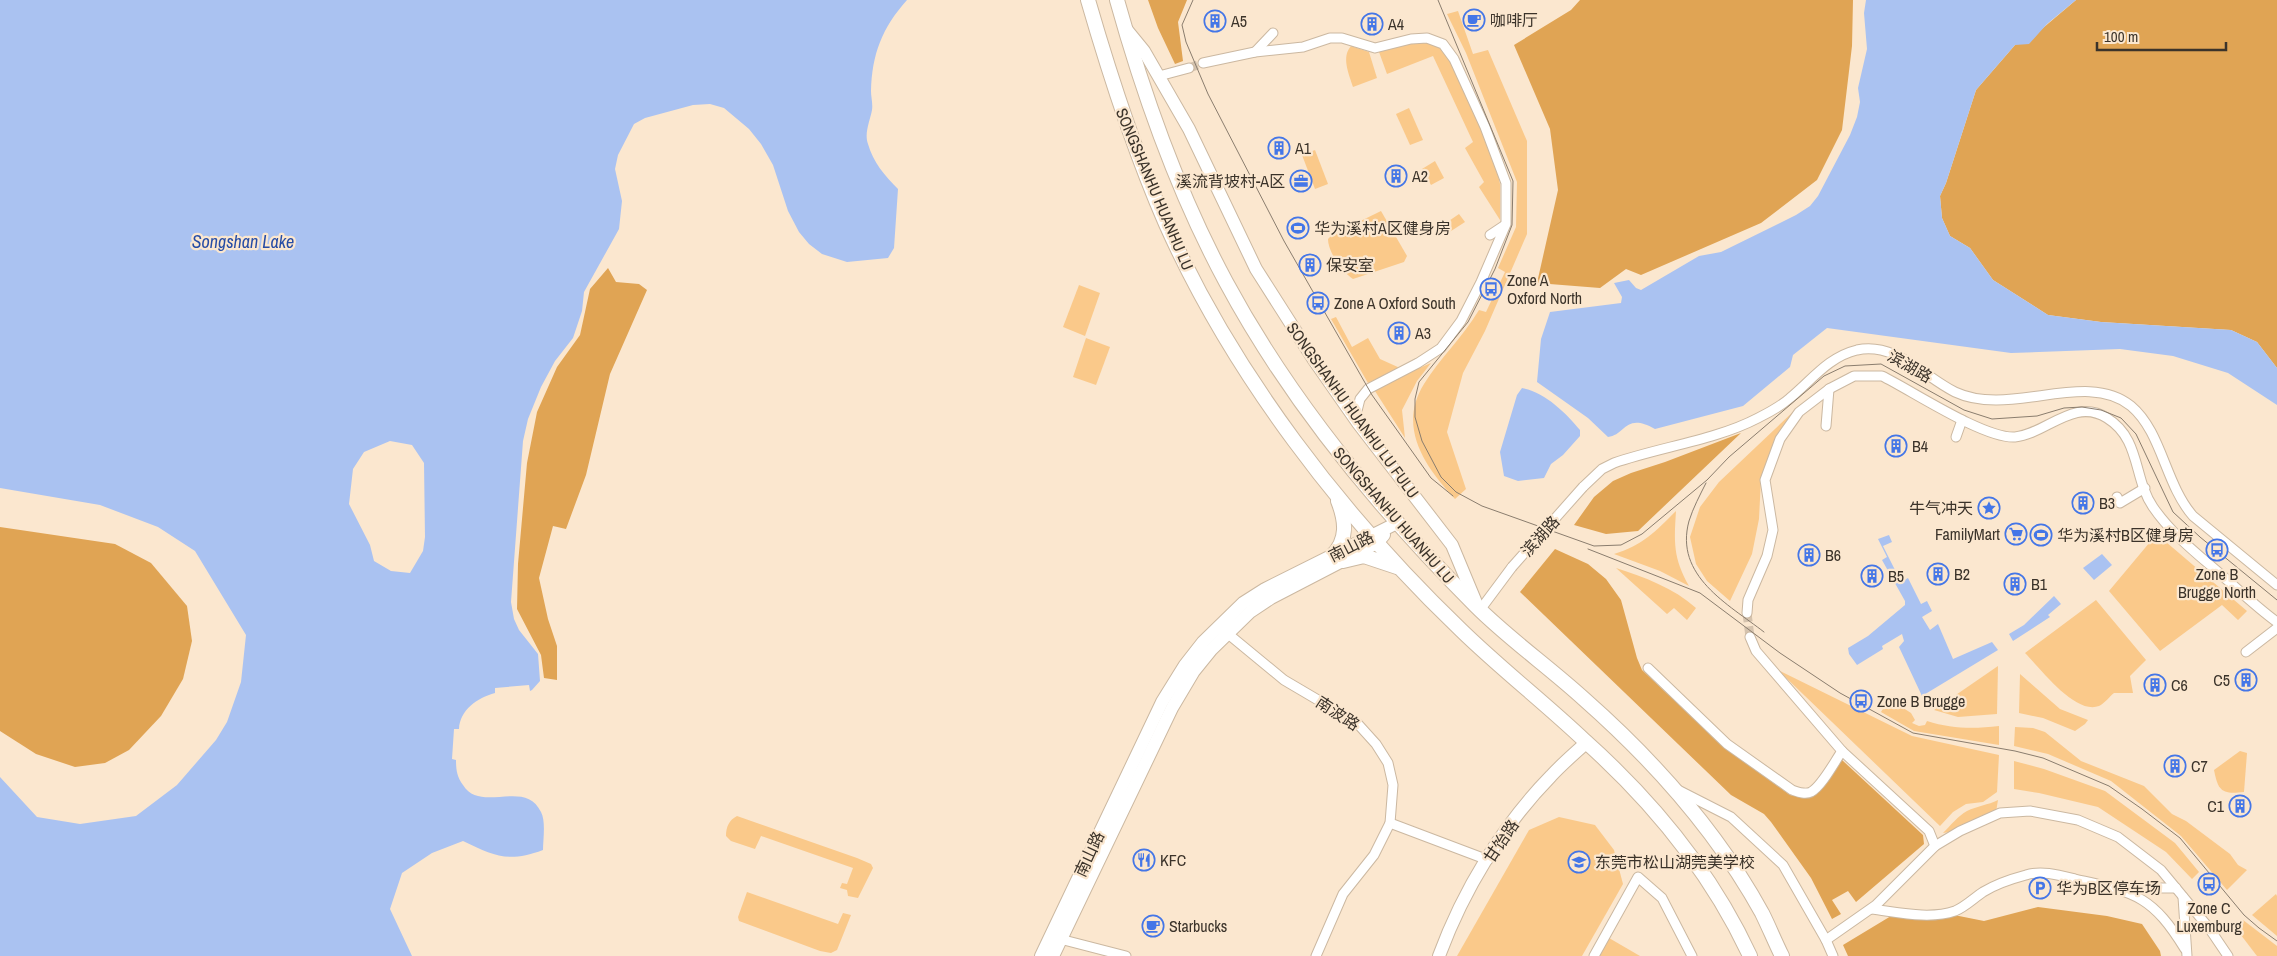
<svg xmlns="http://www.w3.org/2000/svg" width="2277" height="956" font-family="'Archivo Narrow','Noto Sans SC',sans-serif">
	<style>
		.green { fill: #fac98a }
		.forest { fill: #e0a454 }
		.water { fill: #aac2f1; fill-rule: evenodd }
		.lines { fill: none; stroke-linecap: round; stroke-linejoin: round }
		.street-tunnel { stroke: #d5c3ae; stroke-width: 9; stroke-dasharray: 9 4.5; stroke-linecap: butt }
		.street-casing { stroke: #cbb8a1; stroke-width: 11 }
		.secondary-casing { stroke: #cbb8a1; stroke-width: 14 }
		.primary-casing { stroke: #cbb8a1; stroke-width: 16 }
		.street { stroke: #fff; stroke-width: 9 }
		.secondary { stroke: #fff; stroke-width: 12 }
		.primary { stroke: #fff; stroke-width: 14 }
		.tram { stroke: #8a7d6e; stroke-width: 1 }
		.street-bridge-casing { stroke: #cbb8a1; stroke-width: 11; stroke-linecap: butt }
		.street-bridge { stroke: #fff; stroke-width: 9 }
		.labels { text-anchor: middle; stroke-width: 4.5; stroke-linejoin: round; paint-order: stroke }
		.poi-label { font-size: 16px; fill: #3b332a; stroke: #fbe7cf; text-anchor: start }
		.street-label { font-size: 16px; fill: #3b332a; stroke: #fbe7cf }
		.water-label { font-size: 18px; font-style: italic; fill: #264ca5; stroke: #fbe7cf }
	</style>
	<rect width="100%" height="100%" fill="#fbe7cf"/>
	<g class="green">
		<path d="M1458 11 1473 54 1488 50 1527 141V234L1485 331 1463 373 1447 432 1466 489 1455 499C1425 467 1397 427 1424 384 1440 358 1463 337 1479 310L1486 312 1505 272 1498 268 1516 227 1517 182 1466 53 1447 14Z"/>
		<polygon points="1427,42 1441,47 1452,61 1496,165 1500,184 1500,220 1479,187 1484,182 1465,148 1473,142 1433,56 1387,74 1379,52 1411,43"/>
		<path d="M1351 46 1369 52 1377 78 1353 87C1349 74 1341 57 1351 46Z"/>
		<polygon points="1409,108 1423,140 1410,145 1396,114"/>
		<polygon points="1315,150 1328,184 1315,189 1302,155"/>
		<polygon points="1435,161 1444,178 1431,185 1422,169"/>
		<path d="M1381 211 1407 256 1404 262 1353 279C1342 272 1328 252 1328 239L1332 235Z"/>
		<polygon points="1459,214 1465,222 1448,233 1443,225"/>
		<polygon points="1079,285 1100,293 1085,336 1063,327"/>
		<polygon points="1336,317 1352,347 1368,338 1380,359 1400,368 1368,383 1331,319"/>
		<polygon points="1086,338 1110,347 1096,385 1073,377"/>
		<polygon points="1431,363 1417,381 1402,410 1405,438 1375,391 1410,372"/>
		<polygon points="1796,409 1777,437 1761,479 1759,519 1752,554 1730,601 1707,581 1696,564 1690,537 1700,507 1719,482"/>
		<path d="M1676 511C1674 542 1673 558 1689 586L1660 571 1614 554C1643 545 1655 532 1676 511Z"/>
		<polygon points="2159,536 2247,611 2238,620 2222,605 2160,651 2109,591 2150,542"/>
		<path d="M1616 568C1644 577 1674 588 1696 608L1687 620 1674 608 1667 614Z"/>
		<path d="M2096 600 2146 660 2130 676 2133 693H2114C2110 696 2104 704 2099 706 2075 715 2041 669 2025 653Z"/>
		<polygon points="1998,666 1997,714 1958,717 1934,710"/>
		<polygon points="1778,670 1912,736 1999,755 1997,792 1983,802 1966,804 1953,812 1940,826"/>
		<polygon points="2020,674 2060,709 2088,720 2085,724 2075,731 2043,718 2019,713"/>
		<path d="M1889 699 1911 713 1915 720 1912 723 1919 726 1925 725 1927 721C1952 729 1974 729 1999 726V745L1914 731 1881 712Z"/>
		<polygon points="2015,727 2033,728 2045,732 2081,761 2144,786 2172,814 2186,821 2230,854 2238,865 2247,870 2227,890 2181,836 2111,781 2048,754 2014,746"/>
		<path d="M2240 751 2247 753 2244 792C2221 795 2218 790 2214 770Z"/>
		<polygon points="2014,761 2044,769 2105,791 2175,843 2199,872 2192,879 2166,852 2098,807 2039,793 2014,789"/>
		<path d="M1998 800 1996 812 1955 831 1943 833C1951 825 1958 816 1967 811 1977 806 1988 805 1998 800Z"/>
		<path d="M737 816 857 858 871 864 873 868 858 898 848 896 847 890 840 888 842 883 847 884 853 868 761 836 755 849 731 841 726 836C726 827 729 820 737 816Z"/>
		<polygon points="1559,817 1595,825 1614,850 1623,884 1582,956 1457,956 1529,830"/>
		<polygon points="747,892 838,924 843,913 851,915 837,950 831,953 820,951 739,921 738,917"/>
		<polygon points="2276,894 2277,896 2277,936 2252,915"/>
		<polygon points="2243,920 2277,946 2277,956 2257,956 2234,926"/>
		<polygon points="1609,938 1640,956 1599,956"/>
	</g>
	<g class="forest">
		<polygon points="1148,0 1187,0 1178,22 1183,61 1175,64 1158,28"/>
		<polygon points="1580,0 1853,0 1852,46 1842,130 1817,180 1761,223 1641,275 1626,269 1600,288 1537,283 1558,190 1550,129 1514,45 1571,10"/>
		<polygon points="2076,0 2277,0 2277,368 2257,342 2231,330 2101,322 2048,315 1993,280 1970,248 1950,236 1942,218 1940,196 1946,183 1976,90 2015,45 2043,28"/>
		<polygon points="608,268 616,282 639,284 647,290 610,374 586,475 566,529 553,526 539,578 548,619 557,646 557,680 544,678 541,655 517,609 518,564 527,463 537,412 557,367 580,335 590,289"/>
		<polygon points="1741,433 1638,531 1606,534 1574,525 1594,497 1613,481 1631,473 1665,462"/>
		<polygon points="0,527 115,544 151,563 187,606 192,641 183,679 161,716 129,750 105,763 75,767 36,754 0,731"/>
		<path d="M1555 549 1588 564 1606 579 1621 600 1637 658 1642 670 1724 747 1790 795C1820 802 1827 781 1842 760L1923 835 1924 844 1856 902 1848 891 1832 900 1841 914 1832 919 1811 878 1771 822 1764 814 1731 795 1520 592Z"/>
		<polygon points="2038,907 2107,916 2142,924 2160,951 2161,956 1848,956 1843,945 1891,916 1959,916 1984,921"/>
	</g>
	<g class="water">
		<path d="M0 0H907C882 28 872 54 871 91 871 97 873 104 872 110 870 121 864 133 868 144 873 162 885 176 898 189L894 248 888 258 847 262 822 254 809 244 799 232 788 211 773 165 761 144 749 129 724 108 710 104 693 105 645 118 634 124 618 155 615 169 622 201 619 229 584 292 582 311 573 338 555 361 541 387 528 419 523 441 511 602 514 619 519 630 538 654 540 681 532 690 530 691 529 685 495 688V693C477 698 460 710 459 729H454L452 759 456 760C456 770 457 777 463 785 481 814 525 778 541 812 546 821 543 840 543 850 508 863 494 856 463 841L432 853 402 873 390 909 412 956H0V777L37 817 80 824 136 816 177 785 216 740 227 722 241 682 246 635 195 551 158 527 100 505 0 488ZM390 441 412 445 424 463 425 537 423 551 410 573 391 571 374 561 370 545 349 504 353 469 364 452Z"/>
		<path d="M1866 0H2076L2047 24 2029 44 2015 45 1976 90 1946 183 1940 196 1942 218 1950 236 1970 248 1993 280 2048 315 2101 322 2231 330 2257 342 2277 368V405L2228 373 2173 356 2120 349 2011 353 1827 328 1793 355 1790 367 1743 406 1655 429C1625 412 1626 435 1608 437L1588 418 1537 382 1541 339 1550 312 1621 303 1622 297 1614 283 1629 280 1636 288 1641 290 1699 256 1721 252 1796 215 1810 206 1818 196 1850 135 1857 117 1860 102 1858 88 1867 49 1864 13Z"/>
		<path d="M1522 388C1545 392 1566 413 1580 430V436L1563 455 1551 464 1544 478 1518 481 1504 476 1500 452 1517 395Z"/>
		<polygon points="1889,535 1892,542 1883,546 1901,582 1908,578 1921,604 1927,601 1932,611 1922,617 1930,630 1938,624 1953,659 1992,642 1998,650 1922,696 1899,647 1904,641 1902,634 1882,646 1883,649 1857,665 1849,654 1848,648 1868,636 1905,605 1905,601 1882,560 1887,557 1878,539"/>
		<polygon points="2102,554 2112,565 2094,580 2083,568"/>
		<polygon points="2054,596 2061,604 2048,615 2050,617 2013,641 2009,634 2024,625"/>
	</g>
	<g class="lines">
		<g class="street-tunnel">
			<polyline points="1189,68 1203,63"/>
			<polyline points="1747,613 1750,637"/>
		</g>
		<g class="street-casing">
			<g id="street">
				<polyline points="1255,52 1273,33"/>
				<polyline points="1203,63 1255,52 1303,47 1330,38 1342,38 1375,48 1411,39 1427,38 1443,44 1454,59 1485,127 1506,183 1506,224 1481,282 1461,321 1441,348 1418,363 1368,389 1360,399 1357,411 1358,422"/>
				<polyline points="1159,76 1189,68"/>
				<polyline points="1490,235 1505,225"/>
				<polyline points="1826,426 1829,389"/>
				<polyline points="1956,437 1962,420"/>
				<path d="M1583 487 1602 469 1614 463C1660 447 1716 440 1758 418 1770 412 1781 406 1790 398 1812 380 1828 357 1857 350 1896 342 1923 376 1955 392 2010 418 2086 369 2131 406 2162 432 2165 484 2193 516L2277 585"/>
				<polyline points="2117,497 2120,503 2145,488"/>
				<polyline points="1480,610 1512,567"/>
				<path d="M1747 613 1748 600 1767 556 1773 530 1765 480 1780 439 1799 412 1829 389 1854 376H1882C1911 390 1984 439 2015 437 2046 434 2074 397 2107 418 2141 439 2133 478 2153 507 2172 535 2200 556 2225 578 2242 593 2259 609 2277 622"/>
				<polyline points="1227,633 1284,680 1357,723 1376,744 1388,763 1393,785 1390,823 1374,855 1343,894 1316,956"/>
				<polyline points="1750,637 1756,651 1842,751 1929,831 1935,846"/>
				<polyline points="2246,652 2277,628"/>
				<path d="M1648 668 1727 744 1792 790C1798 792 1805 795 1811 792 1822 786 1835 761 1842 751"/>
				<polyline points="1678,790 1731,817 1783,865 1826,940 1876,905 1935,846 1960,831 2000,813 2030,811 2078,820 2118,837 2161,870 2209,928 2228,956"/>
				<polyline points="1390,823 1488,860"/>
				<polyline points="2121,888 2176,888"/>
				<polyline points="2183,897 2187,956"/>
				<path d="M1871 909C1897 912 1929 920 1955 911 1965 907 1974 898 1983 892 1996 884 2011 879 2026 875 2041 870 2059 875 2075 879 2135 893 2151 894 2185 949"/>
				<polyline points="1056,938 1126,956"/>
				<polyline points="1826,940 1833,956"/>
				<polyline points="1594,956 1638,877 1662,898 1692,956"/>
			</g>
		</g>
		<g class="secondary-casing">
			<g id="secondary">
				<polyline points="1126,29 1144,51 1189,129 1256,269 1314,360 1358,423 1452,545 1477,605"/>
				<polyline points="1041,956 1162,702 1185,665 1203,642 1243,603 1265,589 1397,523"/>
				<polyline points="1053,956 1172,708 1194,671 1211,650 1250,612 1271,598 1377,543 1384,535"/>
				<path d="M1439 956C1463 891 1502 826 1551 776 1562 764 1575 753 1587 742"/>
			</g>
		</g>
		<g class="primary-casing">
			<g id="primary">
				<path d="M1088 0C1110 76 1134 151 1166 224 1233 374 1343 517 1461 630 1501 669 1545 703 1585 741 1652 801 1712 874 1750 956"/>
				<path d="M1117 0C1144 97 1178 193 1226 282 1291 403 1379 509 1476 606 1509 639 1549 667 1584 699 1652 759 1718 833 1762 913 1769 927 1775 942 1782 956"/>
				<path d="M1332 556C1348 540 1346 521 1338 501"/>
				<polyline points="1343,561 1364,556 1397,567"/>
			</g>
		</g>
		<use href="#street" class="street"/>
		<use href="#secondary" class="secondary"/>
		<use href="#primary" class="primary"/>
		<g class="tram">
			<polyline points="1193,0 1182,25 1186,42 1208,94 1284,241 1372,395 1431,478 1453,496"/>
			<polyline points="1438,0 1513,181 1512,225 1495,269 1468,322 1419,382 1415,399 1415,417 1422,441 1441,477 1456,492 1482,506 1594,546 1621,545 1642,534 1707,480 1729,457 1824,376 1845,366 1881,364 1964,410 1992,419 2037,416 2064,408 2082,407 2101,410 2121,418 2136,434 2173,512 2200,537 2277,600"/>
			<path d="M1706 483C1700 495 1693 508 1689 521 1674 576 1728 604 1764 632"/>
			<polyline points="1588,549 1700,593 1780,653 1840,693 1913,733 2015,751 2043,758 2109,786 2142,809 2180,838 2244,915 2259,928 2277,941"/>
		</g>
		<g class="street-bridge-casing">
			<polyline id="street-bridge" points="1512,567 1583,487"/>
		</g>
		<use href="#street-bridge" class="street-bridge"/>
	</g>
	<defs>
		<g id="cafe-ring" transform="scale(1.125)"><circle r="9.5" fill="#fbe7cf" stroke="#4476e7" stroke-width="1.5"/><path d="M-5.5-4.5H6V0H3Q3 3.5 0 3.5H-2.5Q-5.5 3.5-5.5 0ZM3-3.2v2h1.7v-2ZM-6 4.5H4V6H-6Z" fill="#4476e7"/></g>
		<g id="building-ring" transform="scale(1.125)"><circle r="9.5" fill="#fbe7cf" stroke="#4476e7" stroke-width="1.5"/><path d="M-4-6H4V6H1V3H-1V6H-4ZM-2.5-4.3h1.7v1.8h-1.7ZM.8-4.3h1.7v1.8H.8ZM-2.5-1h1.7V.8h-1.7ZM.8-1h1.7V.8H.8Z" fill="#4476e7"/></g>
		<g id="office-ring" transform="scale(1.125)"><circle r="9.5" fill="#fbe7cf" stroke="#4476e7" stroke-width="1.5"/><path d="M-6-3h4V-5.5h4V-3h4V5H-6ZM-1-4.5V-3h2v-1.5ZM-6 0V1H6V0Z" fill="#4476e7"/></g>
		<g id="stadium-ring" transform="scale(1.125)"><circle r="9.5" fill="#fbe7cf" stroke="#4476e7" stroke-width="1.5"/><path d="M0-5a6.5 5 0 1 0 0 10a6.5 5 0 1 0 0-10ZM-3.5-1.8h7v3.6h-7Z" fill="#4476e7"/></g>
		<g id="bus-ring" transform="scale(1.125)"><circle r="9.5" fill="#fbe7cf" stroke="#4476e7" stroke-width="1.5"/><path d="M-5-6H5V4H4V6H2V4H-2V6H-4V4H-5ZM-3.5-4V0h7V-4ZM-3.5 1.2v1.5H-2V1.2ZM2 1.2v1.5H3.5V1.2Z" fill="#4476e7"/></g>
		<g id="sight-ring" transform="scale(1.125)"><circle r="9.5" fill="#fbe7cf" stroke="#4476e7" stroke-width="1.5"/><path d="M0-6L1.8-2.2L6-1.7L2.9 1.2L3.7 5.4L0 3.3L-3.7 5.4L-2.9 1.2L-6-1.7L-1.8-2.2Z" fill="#4476e7"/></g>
		<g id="supermarket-ring" transform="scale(1.125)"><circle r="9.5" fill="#fbe7cf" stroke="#4476e7" stroke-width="1.5"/><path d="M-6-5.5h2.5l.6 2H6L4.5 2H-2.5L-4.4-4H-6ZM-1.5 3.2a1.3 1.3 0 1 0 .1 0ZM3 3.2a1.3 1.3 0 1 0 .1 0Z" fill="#4476e7"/></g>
		<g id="restaurant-ring" transform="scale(1.125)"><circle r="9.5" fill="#fbe7cf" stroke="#4476e7" stroke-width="1.5"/><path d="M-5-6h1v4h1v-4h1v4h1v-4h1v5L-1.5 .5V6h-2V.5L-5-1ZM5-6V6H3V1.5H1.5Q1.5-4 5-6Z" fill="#4476e7"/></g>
		<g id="school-ring" transform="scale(1.125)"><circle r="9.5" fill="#fbe7cf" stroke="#4476e7" stroke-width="1.5"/><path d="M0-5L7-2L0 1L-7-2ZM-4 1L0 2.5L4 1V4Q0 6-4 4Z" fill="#4476e7"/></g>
		<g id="parking-ring" transform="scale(1.125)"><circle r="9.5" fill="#fbe7cf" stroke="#4476e7" stroke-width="1.5"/><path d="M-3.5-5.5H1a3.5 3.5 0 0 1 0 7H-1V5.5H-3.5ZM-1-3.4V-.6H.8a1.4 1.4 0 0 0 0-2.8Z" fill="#4476e7"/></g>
	</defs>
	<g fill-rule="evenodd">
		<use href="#cafe-ring" x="1474" y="20"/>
		<use href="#building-ring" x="1215" y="21"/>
		<use href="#building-ring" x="1372" y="24"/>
		<use href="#building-ring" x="1279" y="148"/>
		<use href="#building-ring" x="1396" y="176"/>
		<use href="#office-ring" x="1301" y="181"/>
		<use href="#stadium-ring" x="1298" y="228"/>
		<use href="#building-ring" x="1310" y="265"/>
		<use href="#bus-ring" x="1491" y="289"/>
		<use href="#bus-ring" x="1318" y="303"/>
		<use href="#building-ring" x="1399" y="333"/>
		<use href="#building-ring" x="1896" y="446"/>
		<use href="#building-ring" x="2083" y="503"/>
		<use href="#sight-ring" x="1989" y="508"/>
		<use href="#supermarket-ring" x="2016" y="534"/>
		<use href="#stadium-ring" x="2041" y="535"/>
		<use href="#bus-ring" x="2217" y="550"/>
		<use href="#building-ring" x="1809" y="555"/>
		<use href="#building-ring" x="1938" y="574"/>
		<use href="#building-ring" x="1872" y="576"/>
		<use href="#building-ring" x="2015" y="584"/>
		<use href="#building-ring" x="2246" y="680"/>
		<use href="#building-ring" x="2155" y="685"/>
		<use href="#bus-ring" x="1861" y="701"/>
		<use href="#building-ring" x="2175" y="766"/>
		<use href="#building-ring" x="2240" y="806"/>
		<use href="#restaurant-ring" x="1144" y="860"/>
		<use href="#school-ring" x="1579" y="862"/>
		<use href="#bus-ring" x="2209" y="884"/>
		<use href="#parking-ring" x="2040" y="888"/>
		<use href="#cafe-ring" x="1153" y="926"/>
	</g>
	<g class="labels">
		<g class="poi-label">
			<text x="1490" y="26">咖啡厅</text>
			<text x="1231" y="27">A5</text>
			<text x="1388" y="30">A4</text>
			<text x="1295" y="154">A1</text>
			<text x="1412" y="182">A2</text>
			<text x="1285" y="187" text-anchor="end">溪流背坡村-A区</text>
			<text x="1314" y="234">华为溪村A区健身房</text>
			<text x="1326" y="271">保安室</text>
			<text x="1507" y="286">Zone A<tspan x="1507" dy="18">Oxford North</tspan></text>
			<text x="1334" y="309">Zone A Oxford South</text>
			<text x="1415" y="339">A3</text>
			<text x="1912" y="452">B4</text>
			<text x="2099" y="509">B3</text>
			<text x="1973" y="514" text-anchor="end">牛气冲天</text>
			<text x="2000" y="540" text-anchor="end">FamilyMart</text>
			<text x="2057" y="541">华为溪村B区健身房</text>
			<text x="1825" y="561">B6</text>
			<text x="1954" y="580">B2</text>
			<text x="2217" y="580" text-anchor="middle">Zone B<tspan x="2217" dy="18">Brugge North</tspan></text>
			<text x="1888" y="582">B5</text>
			<text x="2031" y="590">B1</text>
			<text x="2230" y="686" text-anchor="end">C5</text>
			<text x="2171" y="691">C6</text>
			<text x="1877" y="707">Zone B Brugge</text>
			<text x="2191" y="772">C7</text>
			<text x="2224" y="812" text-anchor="end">C1</text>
			<text x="1160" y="866">KFC</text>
			<text x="1595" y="868">东莞市松山湖莞美学校</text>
			<text x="2056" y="894">华为B区停车场</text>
			<text x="2209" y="914" text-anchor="middle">Zone C<tspan x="2209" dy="18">Luxemburg</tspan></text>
			<text x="1169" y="932">Starbucks</text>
		</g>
		<g class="street-label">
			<text transform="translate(1155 189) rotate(67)" y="6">SONGSHANHU HUANHU LU</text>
			<text transform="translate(1910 366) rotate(30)" y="6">滨湖路</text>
			<text transform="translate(1353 410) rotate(54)" y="6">SONGSHANHU HUANHU LU FULU</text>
			<text transform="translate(1394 515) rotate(49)" y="6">SONGSHANHU HUANHU LU</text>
			<text transform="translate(1540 536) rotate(-48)" y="6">滨湖路</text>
			<text transform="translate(1351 546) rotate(-27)" y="6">南山路</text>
			<text transform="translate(1338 713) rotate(33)" y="6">南波路</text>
			<text transform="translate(1501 841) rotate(-56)" y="6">甘饴路</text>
			<text transform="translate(1089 854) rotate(-65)" y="6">南山路</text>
		</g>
		<g class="water-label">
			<text x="243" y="248">Songshan Lake</text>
		</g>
	</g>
	<path d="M2097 42v8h129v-8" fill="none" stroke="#3b332a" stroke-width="2.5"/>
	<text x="2104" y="42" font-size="15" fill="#3b332a" stroke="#fbe7cf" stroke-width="4" paint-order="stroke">100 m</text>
</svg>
